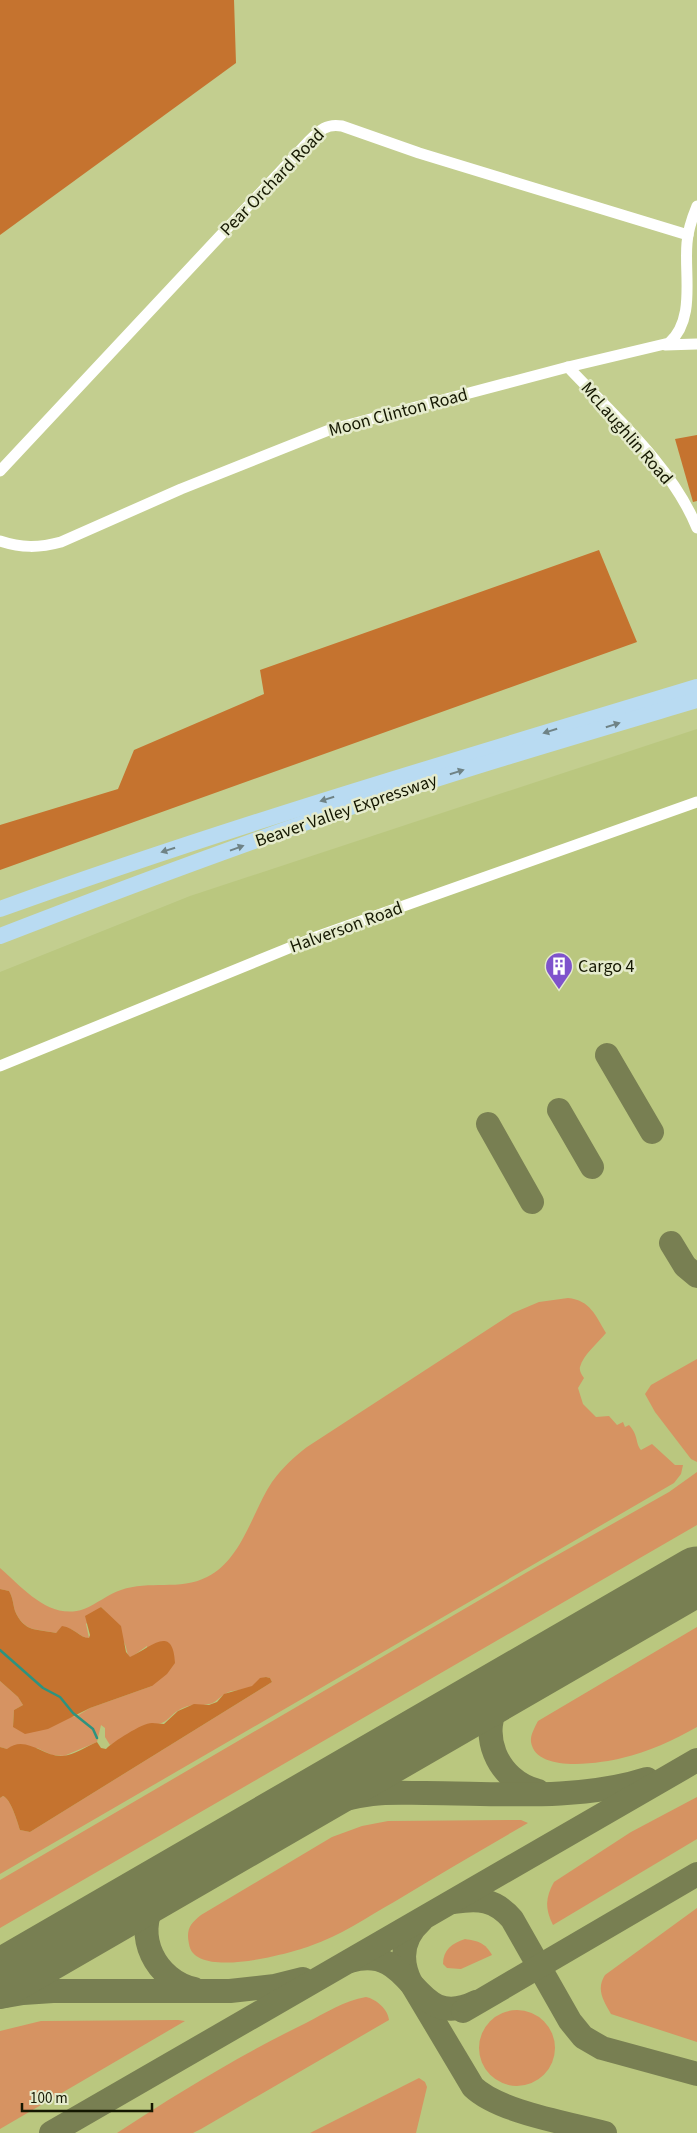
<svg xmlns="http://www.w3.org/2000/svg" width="697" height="2133" font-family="'Source Sans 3',sans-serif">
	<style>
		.built { fill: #bac77f }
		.green { fill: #d69362 }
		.forest { fill: #c5732f }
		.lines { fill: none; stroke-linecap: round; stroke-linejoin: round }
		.stream { stroke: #2d937f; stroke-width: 2.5 }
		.taxiway { stroke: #787f52; stroke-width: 24 }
		.runway { stroke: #787f52; stroke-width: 59 }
		.minor { stroke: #fff; stroke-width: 11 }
		.highway { stroke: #b9dbf2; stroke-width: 16 }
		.oneway { fill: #6f8386 }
		.labels { text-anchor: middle; stroke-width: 5; stroke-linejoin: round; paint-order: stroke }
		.street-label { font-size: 18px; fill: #141701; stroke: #e5ebcc }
		.poi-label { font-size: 18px; fill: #141701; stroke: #e5ebcc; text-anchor: start }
	</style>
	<rect width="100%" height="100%" fill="#c3ce8f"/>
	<polygon class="built" points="697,729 697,2133 0,2133 0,972 190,896"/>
	<g class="green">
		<path d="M568 1298C590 1300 596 1316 606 1333 598 1343 583 1355 580 1367 579 1371 582 1375 584 1378L578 1388 583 1404 596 1417 609 1416 617 1425 623 1422 625 1427 629 1425C639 1436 635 1443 641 1450L652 1444 675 1465H683L681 1474 674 1483 0 1874V1798L3 1796C11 1799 17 1821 20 1830L30 1832 272 1682 270 1678C261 1675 258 1683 251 1687 242 1691 232 1689 225 1694 219 1697 216 1703 209 1704 196 1707 194 1702 179 1710 171 1714 167 1723 158 1724L110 1745 105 1737V1728L101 1725 97 1742 64 1756 52 1755 37 1748 7 1749 0 1747V1681L18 1697 23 1705 14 1710 13 1727 77 1716 90 1708 152 1686 147 1646 130 1658C126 1652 127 1648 124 1642 118 1629 111 1617 101 1607L86 1624 89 1638C80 1638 76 1628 62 1627L56 1633C37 1629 24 1632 15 1611 13 1604 13 1598 9 1591L0 1589V1568C23 1588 50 1621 84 1609 97 1604 108 1594 121 1590 149 1580 180 1591 207 1577 242 1560 252 1512 272 1482 282 1468 294 1457 307 1447L513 1313 539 1302Z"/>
		<polygon points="697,1359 697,1462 691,1459 655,1412 645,1394 651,1385"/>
		<polygon points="697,1472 697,1525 0,1928 0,1880 536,1567 669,1492"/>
		<path d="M697 1627V1727C674 1740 648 1752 622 1758 602 1763 536 1774 531 1742 530 1735 535 1727 538 1721Z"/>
		<path d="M697 1797V1839L553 1925C545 1909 545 1898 554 1882L631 1832Z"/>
		<path d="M521 1820 528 1823C483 1849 438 1875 394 1902 367 1917 340 1936 310 1946 288 1954 194 1980 189 1944 186 1929 190 1924 201 1915L332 1837 362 1826 388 1821Z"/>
		<path d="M697 1908V2042L611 2014C603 2000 596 1989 605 1975Z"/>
		<path d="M465 1939C479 1941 485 1943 492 1955L461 1969 447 1968 443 1964C443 1950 452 1943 465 1939Z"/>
		<path d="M366 1997C376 1999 388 2009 389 2020L201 2129 193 2133H117C178 2093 240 2055 306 2023 325 2013 344 2001 366 1997Z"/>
		<circle cx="517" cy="2048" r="38"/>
		<polygon points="178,2020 185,2021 0,2129 0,2031 41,2021"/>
		<polygon points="419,2078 425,2082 427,2087 416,2133 310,2133"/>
	</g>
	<g class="forest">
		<polygon points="0,0 234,0 236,63 0,235"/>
		<polygon points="697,435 697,501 693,502 675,439"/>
		<polygon points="599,550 637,642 0,870 0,825 118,789 134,750 264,694 260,670"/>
		<path d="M0 1589 9 1591C13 1598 13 1604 15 1611 24 1632 36 1629 56 1633L62 1626C75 1628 80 1638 89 1638L90 1635 85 1616 101 1607 121 1626 126 1652 130 1657C150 1648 173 1623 175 1663L167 1674 152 1686 90 1708 48 1729 25 1734 13 1727 14 1710 23 1705 18 1697 0 1681Z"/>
		<path d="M266 1677 270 1678 272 1682 30 1832 20 1830C17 1821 11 1799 3 1796L0 1798V1747L7 1749C26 1734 44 1758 63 1756 74 1755 87 1746 97 1742L101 1748 106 1749C113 1742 142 1723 152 1723 156 1723 160 1724 164 1724L178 1711 194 1704 209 1705 217 1702 224 1694 252 1686 260 1678Z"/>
	</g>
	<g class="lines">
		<polyline class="stream" points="0,1650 43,1688 60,1697 73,1713 93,1729 97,1738"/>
		<g class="taxiway">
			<polyline points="607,1055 652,1132"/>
			<polyline points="559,1110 592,1167"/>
			<polyline points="488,1124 532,1202"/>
			<polyline points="671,1243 685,1266 697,1276"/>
			<path d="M538 1791C497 1781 476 1732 502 1697 512 1683 530 1674 544 1664"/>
			<path d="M234 1844C278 1822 321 1800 372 1794 389 1792 407 1793 425 1793 495 1793 579 1801 647 1779"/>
			<path d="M454 1902C478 1898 495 1899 512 1919L570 2021 583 2037 602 2048 697 2074"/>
			<path d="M421 1921C402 1938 400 1961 411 1983L473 2087C499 2112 568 2123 605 2133"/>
			<path d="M350 1961C416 1941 411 2034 476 2002"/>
			<path d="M194 1989C156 1980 133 1936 155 1901 166 1884 184 1874 200 1864"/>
			<polyline points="0,1997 23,1993 53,1991 230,1991 275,1986 303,1979"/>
			<polyline points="463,2011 697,1874"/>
			<polyline points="51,2133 697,1760"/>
		</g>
		<polyline class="runway" points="0,1979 697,1576"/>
		<g class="minor">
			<polyline points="665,345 697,344"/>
			<path d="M568 367C613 415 672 466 697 528"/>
			<path d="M0 471 308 142C319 131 326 123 342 126L419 153 688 235"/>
			<path d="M0 541C21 548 39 548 61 542L181 489 329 430 568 367 669 343C696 319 684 275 687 243 688 230 692 218 697 206"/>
			<polyline points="0,1066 316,937 697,802"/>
		</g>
		<g class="highway">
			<path d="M0 909C230 826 463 758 697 687"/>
			<path d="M0 936C111 893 223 851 336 812 456 771 576 736 697 700"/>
		</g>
	</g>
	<defs><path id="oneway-solid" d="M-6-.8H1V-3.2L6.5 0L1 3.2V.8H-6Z" transform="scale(1.25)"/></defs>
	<g class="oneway">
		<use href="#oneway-solid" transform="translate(613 725) rotate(-17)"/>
		<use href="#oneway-solid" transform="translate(550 731) rotate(163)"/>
		<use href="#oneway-solid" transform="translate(457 772) rotate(-17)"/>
		<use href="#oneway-solid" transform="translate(327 799) rotate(163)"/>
		<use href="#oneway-solid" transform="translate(237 848) rotate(-20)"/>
		<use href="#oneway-solid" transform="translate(168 850) rotate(162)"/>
	</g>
	<defs>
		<g id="building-pin" transform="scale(1.4375)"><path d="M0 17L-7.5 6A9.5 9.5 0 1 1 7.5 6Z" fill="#7f53cc" stroke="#e5ebcc"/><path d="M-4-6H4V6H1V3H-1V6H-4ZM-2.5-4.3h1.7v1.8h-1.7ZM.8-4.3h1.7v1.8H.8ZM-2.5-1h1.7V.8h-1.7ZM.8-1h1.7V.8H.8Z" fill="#fff"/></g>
	</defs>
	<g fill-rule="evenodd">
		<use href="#building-pin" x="559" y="966"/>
	</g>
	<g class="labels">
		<g class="street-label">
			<text transform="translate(272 182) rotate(-46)" y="6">Pear Orchard Road</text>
			<text transform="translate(398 412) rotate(-15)" y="6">Moon Clinton Road</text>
			<text transform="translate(627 433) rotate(49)" y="6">McLaughlin Road</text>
			<text transform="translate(346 810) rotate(-19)" y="6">Beaver Valley Expressway</text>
			<text transform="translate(346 927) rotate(-20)" y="6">Halverson Road</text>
		</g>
		<g class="poi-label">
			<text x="578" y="972">Cargo 4</text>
		</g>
	</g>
	<path d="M22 2103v8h130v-8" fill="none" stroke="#141701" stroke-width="2.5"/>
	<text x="30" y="2103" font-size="15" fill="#141701" stroke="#e5ebcc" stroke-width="4" paint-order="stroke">100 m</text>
</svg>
